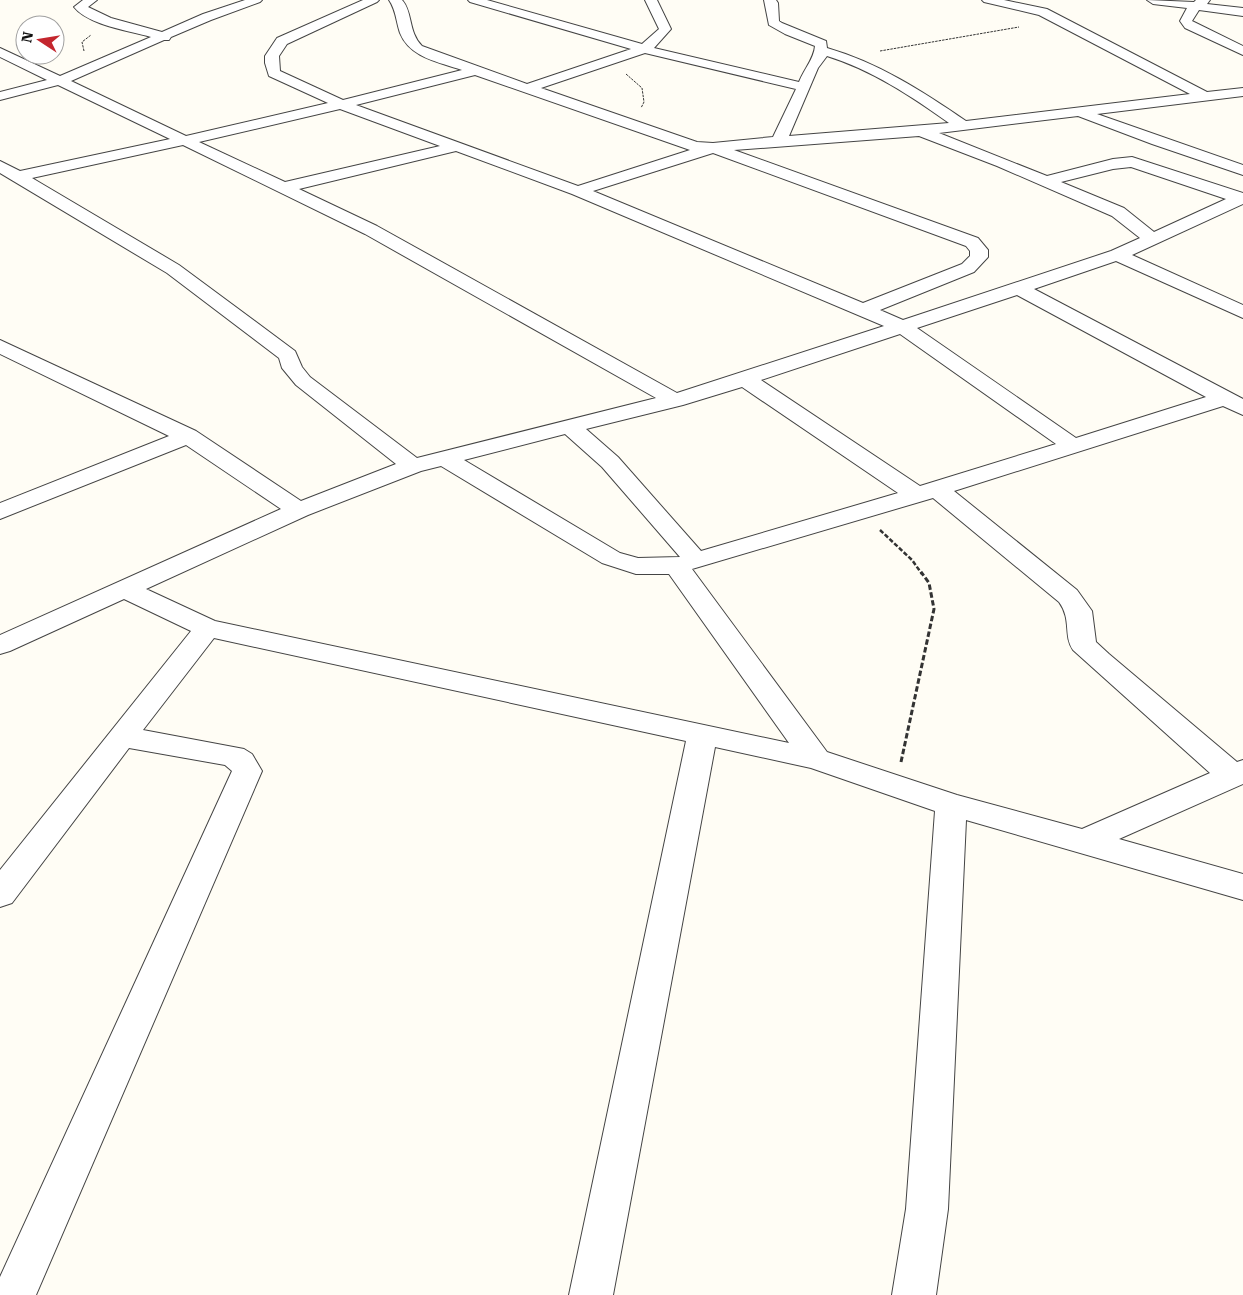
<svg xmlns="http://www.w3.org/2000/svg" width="1243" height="1295" font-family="'Roboto Serif',serif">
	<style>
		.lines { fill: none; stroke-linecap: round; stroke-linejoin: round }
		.minor-casing { stroke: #444; stroke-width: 2 }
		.path-far2 { stroke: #333; stroke-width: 1; stroke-dasharray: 2.5 1; stroke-linecap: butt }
		.path-far1 { stroke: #333; stroke-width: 2.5; stroke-dasharray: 4.5 2; stroke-linecap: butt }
		.path { stroke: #333; stroke-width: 3; stroke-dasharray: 5.5 2.5; stroke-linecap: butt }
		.minor { fill: #fff; fill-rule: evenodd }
	</style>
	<rect width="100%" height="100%" fill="#fffdf5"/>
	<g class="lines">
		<g class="minor-casing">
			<g id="minor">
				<path d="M83 0H97L88 7 111 18 162 32 203 14 245 0H262L260 2 211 20 171 37 169 40H164L71 81 186 136 328 103 269 76 265 63V56L277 38 363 0H379L377 2 287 44 279 56 280 71 343 100 462 70C439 62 410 58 400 33 396 21 396 10 389 0H402C413 12 408 32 422 46L527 84 631 49 470 2 468 0H487L642 44 659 29 645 0H657L671 29 654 48 799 82C804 69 814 59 815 46L785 34 769 25 764 0H776L778 3 779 21 782 23 826 41 827 48C879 63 922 91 966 121L1190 94 1039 15 984 2 982 0H1004L1047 9 1207 92 1243 88V96L1097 114 1243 165V175L1152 144 1078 116 939 133 1047 176 1113 159 1132 157 1243 193V204L1132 255 1243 305V318L1116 261 1034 289 1243 399V415L1223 406 954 491 1077 590 1092 611 1096 642 1109 654 1237 762 1243 760V784L1119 839 1243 874V900L966 820 948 1209 936 1295H892L906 1209 935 811 811 768 715 747 613 1295H569L686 741 214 638 143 730 244 749 252 754 262 771 36 1295H0V1277L232 771 225 765 129 748 12 903 0 907V870L191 631 124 599 10 651 0 654V635L281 509 186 445 0 519V503L169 436 0 354V340L196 431 301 501 396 464 296 385 282 368 279 358 167 273 0 173V161L20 171 170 139 58 85 0 100V92L47 80 0 57V48L60 76 151 37C130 31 88 25 74 7ZM645 53 796 89 773 137 713 143 697 142 541 88ZM827 56C872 70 911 96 949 123L789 136 818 68ZM475 75 690 150 578 186 356 105ZM340 109 440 146 285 182 199 142ZM919 136 997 166 1112 216 1140 238 1111 251 903 320 880 310 974 272 988 257V250L978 238 734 150ZM183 145 365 234 656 398 417 458 310 377 302 367 295 351 179 265 32 178ZM456 151 572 194 884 326 677 393 377 226 299 189ZM713 153 966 246 970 251V256L962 264 863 303 593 191ZM1131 167 1226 199 1154 232 1124 208 1061 182 1113 169ZM1017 295 1206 397 1076 438 917 328ZM900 334 1056 444 920 486 761 380ZM742 387 898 493 701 551 618 457 586 429 683 405ZM565 434 602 467 680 557 638 558 620 553 464 460ZM441 466 602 563 636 574H669L789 743 215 621 146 589 308 515 421 471ZM933 498 1059 602C1072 620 1063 635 1073 650L1210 773 1082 829 957 795 827 752 692 569Z"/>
				<polygon points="1147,0 1194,2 1196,0 1210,0 1207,4 1243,8 1243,16 1199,10 1192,21 1243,46 1243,55 1185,28 1180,21 1187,8 1153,4"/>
			</g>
		</g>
		<g class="path-far2">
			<polyline points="84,51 82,42 91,35"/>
			<polyline points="880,51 1019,27"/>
			<polyline points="626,74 642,88 644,102 641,108"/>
		</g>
		<polyline class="path-far1" points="880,530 912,560 922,574"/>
		<polyline class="path" points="901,762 934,609 929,583 921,572"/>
		<use href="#minor" class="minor"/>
	</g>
	<g transform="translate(40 40) rotate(282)"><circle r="24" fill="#ffffff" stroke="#a0a0a0"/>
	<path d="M0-4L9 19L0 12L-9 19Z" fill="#c4262e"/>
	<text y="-8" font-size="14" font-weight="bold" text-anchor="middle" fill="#111111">N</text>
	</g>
</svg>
